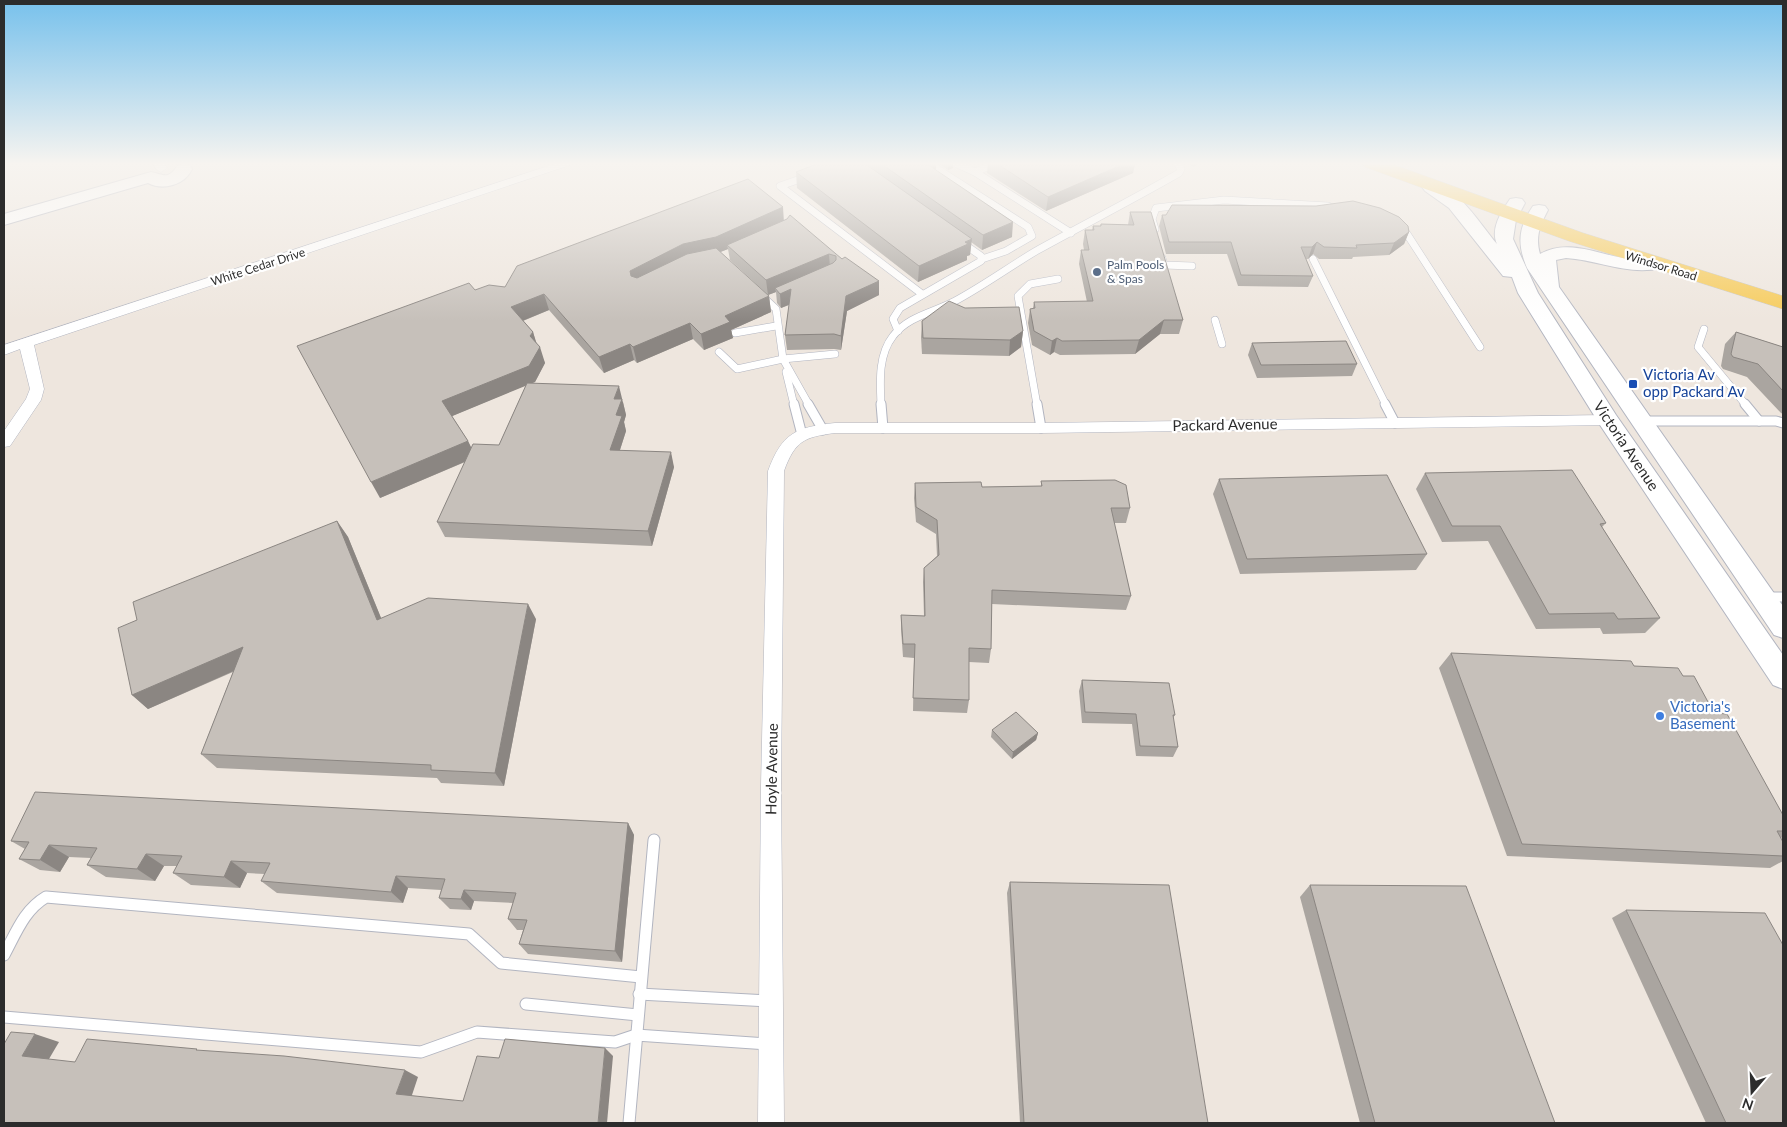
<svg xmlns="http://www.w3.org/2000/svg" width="1787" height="1127" font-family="Lato,sans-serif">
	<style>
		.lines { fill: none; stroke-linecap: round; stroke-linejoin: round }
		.lane-far2-casing { stroke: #b2b5c0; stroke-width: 8 }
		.lane-far1-casing { stroke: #b2b5c0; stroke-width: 11 }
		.lane-casing { stroke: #b2b5c0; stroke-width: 13 }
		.street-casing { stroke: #b2b5c0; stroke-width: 1 }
		.secondary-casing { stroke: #b2b5c0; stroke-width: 2 }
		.primary-casing { stroke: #c8c8c8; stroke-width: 1 }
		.lane-far2 { stroke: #fff; stroke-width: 7 }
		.lane-far1 { stroke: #fff; stroke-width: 9 }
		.lane { stroke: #fff; stroke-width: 11 }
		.street { fill: #fff; fill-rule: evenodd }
		.secondary { fill: #fff; fill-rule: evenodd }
		.primary { fill: #f6cb5b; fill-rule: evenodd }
		.wall { fill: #aaa5a0; fill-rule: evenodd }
		.shaded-wall { fill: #8b8682 }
		.building { fill: #c6c0ba; stroke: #8b8682 }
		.service-dot { fill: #5c6f8a; stroke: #fff; stroke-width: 2 }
		.transit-dot { fill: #1a4fb4; stroke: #fff; stroke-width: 2 }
		.shop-dot { fill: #3f7fe0; stroke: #fff; stroke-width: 2 }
		.labels { text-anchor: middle; stroke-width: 4.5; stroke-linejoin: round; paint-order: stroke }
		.far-service-label { font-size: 12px; fill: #4e5e75; stroke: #fff; text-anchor: start }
		.far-street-label { font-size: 12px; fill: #2c2c2c; stroke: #fff }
		.transit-label { font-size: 15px; fill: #164399; stroke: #fff; text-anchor: start }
		.street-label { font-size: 15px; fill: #2c2c2c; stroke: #fff }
		.shop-label { font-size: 15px; fill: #366cbe; stroke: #fff; text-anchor: start }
	</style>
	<rect width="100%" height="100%" fill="#eee6de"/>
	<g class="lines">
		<g class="lane-far2-casing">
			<g id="lane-far2">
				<polyline points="928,163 1028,227 1032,236 1006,251 982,259"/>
				<polyline points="955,163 975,172"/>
				<polyline points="997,163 975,172 1071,233"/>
				<polyline points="806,177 780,186 922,294"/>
				<polyline points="1400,227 1407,234 1480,347"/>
				<polyline points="1155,229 1152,219 1156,208 1224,200 1328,206"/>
				<polyline points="1162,258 1164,265 1192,266"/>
				<polyline points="1313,259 1386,405"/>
				<polyline points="761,295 776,309 783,359 809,405"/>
				<polyline points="1215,320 1222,344"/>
				<polyline points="1704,329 1698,347 1746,405"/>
				<polyline points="898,331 893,319 900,308 981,261 981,256 961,242"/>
				<polyline points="735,333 776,326"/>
				<polyline points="719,352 737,369 783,359 835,354"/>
				<polyline points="786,372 794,405"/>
				<path d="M881 405C880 382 878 355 893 336 908 316 935 312 955 301 983 286 1009 267 1036 251 1083 225 1132 200 1179 173L1181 169 1177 163"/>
				<polyline points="1037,405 1018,296 1030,284 1058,279"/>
			</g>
		</g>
		<g class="lane-far1-casing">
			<g id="lane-far1">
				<polyline points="794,404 802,435"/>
				<polyline points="808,404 823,430"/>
				<polyline points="881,404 883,428"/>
				<polyline points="1037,404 1041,428"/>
				<polyline points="1385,404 1395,423"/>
				<polyline points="1745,404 1759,421"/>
				<polyline points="1641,421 1776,421 1783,423"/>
				<polyline points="1766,597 1783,597"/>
			</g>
		</g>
		<g class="lane-casing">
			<g id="lane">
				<path d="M4 955C16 933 24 910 46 897L469 934 501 963 641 977"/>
				<polyline points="639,994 769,1001"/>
				<polyline points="526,1004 638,1015"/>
				<polyline points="4,1017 421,1052 477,1032 615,1042 636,1035 769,1044"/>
				<polyline points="629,1123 654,840"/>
			</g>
		</g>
		<g class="street-casing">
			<g id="street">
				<polygon points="152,163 164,163 167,168 161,172 157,170"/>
				<polygon points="557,163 576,163 34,345 44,389 41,400 10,446 4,447 4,431 26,399 30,389 20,349 4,355 4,345"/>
				<path d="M1608 415 1613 416 1616 420 1613 424 1608 425 1041 433H835C804 437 795 441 784 471L781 786 784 1123H758L761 786 768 471C782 433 796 427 835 423H1041Z"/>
			</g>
		</g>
		<g class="secondary-casing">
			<g id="secondary">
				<path d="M184 164 190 165 192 169C185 185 163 191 148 183L4 225V214L151 172C165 175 168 180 178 165Z"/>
				<path d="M1431 182C1460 189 1479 223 1497 244 1490 229 1501 212 1510 199L1516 198 1522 199 1525 203 1516 220 1513 239 1538 293 1616 415 1783 655V689L1773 685 1600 425 1518 293 1512 277 1503 276 1449 208 1425 191 1422 187 1425 183Z"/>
				<path d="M1539 205 1545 206 1548 210C1540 225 1535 237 1540 254 1570 237 1602 257 1633 259 1642 260 1651 258 1661 260L1663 264 1661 268C1629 276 1598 260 1566 258L1556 260 1559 287 1783 606V638L1774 635 1527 268C1517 244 1518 228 1533 206Z"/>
			</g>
		</g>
		<g class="primary-casing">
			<polygon id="primary" points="1362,163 1389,163 1583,233 1783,296 1783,309 1569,241 1365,167"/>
		</g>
		<use href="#lane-far2" class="lane-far2"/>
		<use href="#lane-far1" class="lane-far1"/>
		<use href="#lane" class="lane"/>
		<use href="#street" class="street"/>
		<use href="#secondary" class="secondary"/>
		<use href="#primary" class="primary"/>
	</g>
	<g class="wall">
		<polygon points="819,163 936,163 936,170 1012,237 982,250 971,242 970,255 967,256 967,260 918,282 797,188 796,172"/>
		<polygon points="938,163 953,163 953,168 948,170"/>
		<polygon points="988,163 1136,163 1135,164 1133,173 1046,211 987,173"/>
		<polygon points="1186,163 1200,163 1193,167"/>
		<polygon points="1130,212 1183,320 1179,334 1160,334 1135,354 1060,355 1054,352 1050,355 1032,345 1028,323 1030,309 1033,308 1034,302 1087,302 1079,264 1081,250 1084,250 1083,244 1085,230 1092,230 1093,226 1100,226 1101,224 1128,225"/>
		<polygon points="1162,215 1409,232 1404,244 1389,255 1353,257 1352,259 1319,259 1313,254 1308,259 1306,259 1313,276 1308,287 1238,286 1227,254 1166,254 1159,226"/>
		<path d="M784 220 842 259 879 281V295L847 311 841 350 834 349 787 350 785 335 789 305 781 308 777 303 776 292 768 295 730 260 728 249 720 252 769 296 771 312 731 330 733 338 704 350 693 339 637 363 634 360 604 373 549 310 523 321 533 332 536 343 545 363 535 382 531 383 623 402 626 415 624 422 626 431 620 450 674 467 652 546 445 537 437 522 465 462 380 498 475 290 505 287ZM526 385 499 445 471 448 468 441 452 416Z"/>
		<polygon points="965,308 1023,331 1021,347 1009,356 922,354 921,337 922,321"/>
		<polygon points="1736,332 1783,347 1783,414 1781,413 1747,377 1723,369 1721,366 1725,344"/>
		<polygon points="1252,343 1357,364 1352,376 1257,378 1248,355"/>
		<polygon points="1425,473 1606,523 1602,527 1660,618 1645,633 1603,634 1600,628 1536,629 1488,541 1442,542 1416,489"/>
		<polygon points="1219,479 1427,554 1416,570 1240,574 1213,494"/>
		<polygon points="1041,481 1130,508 1126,523 1114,523 1131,596 1126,610 992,604 991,649 989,663 969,662 969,700 967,713 913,711 914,658 903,657 901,629 901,615 924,616 923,582 924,568 937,556 936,534 916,522 914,498 915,483 982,487 1041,486"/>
		<polygon points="337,521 348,537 381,618 536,619 504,786 441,783 437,778 217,768 201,754 233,672 148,709 132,695 137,620"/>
		<polygon points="1451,653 1634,666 1683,676 1714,713 1783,815 1783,837 1781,838 1783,842 1783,861 1770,868 1507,856 1439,668"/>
		<polygon points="1082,680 1175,715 1173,718 1178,747 1173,757 1136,756 1132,724 1082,723 1079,691"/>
		<polygon points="992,730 1038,733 1036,740 1012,759 991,737"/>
		<polygon points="628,823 634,835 622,962 528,954 519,944 523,930 517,930 508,919 513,903 474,901 471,910 450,909 439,898 441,890 408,888 403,903 277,893 261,881 265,874 247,873 240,888 191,885 173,873 177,866 164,866 155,881 106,877 87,865 91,858 69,857 60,872 40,870 19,859 25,849 11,841"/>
		<polygon points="1010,882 1208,1123 1020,1123 1007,893"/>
		<polygon points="1310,885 1555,1123 1360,1123 1300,897"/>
		<polygon points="1626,910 1783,1123 1706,1123 1612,918"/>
	</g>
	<g class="shaded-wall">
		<polygon points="928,163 936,163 936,174 927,164"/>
		<polygon points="948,163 953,163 953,168 948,170"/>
		<polygon points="1125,163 1136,163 1135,164 1133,173 1046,211 1048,197"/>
		<polygon points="1193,163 1200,163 1193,167"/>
		<polygon points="783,207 784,223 727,245 728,249 718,253 634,286 631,276 630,271 683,244"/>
		<polygon points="1013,222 1012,237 982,250 983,235"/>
		<polygon points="1409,232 1404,244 1389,255 1394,243"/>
		<polygon points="972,239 970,255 967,256 967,260 918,282 919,266"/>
		<polygon points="1317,242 1313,254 1308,259 1312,247"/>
		<polygon points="829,254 830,268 775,288 776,292 768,295 766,280"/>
		<polygon points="879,281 879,295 847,311 841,350 841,336 846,296"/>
		<polygon points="791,289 793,303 781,308 780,294"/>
		<polygon points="544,294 549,310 517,323 511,307"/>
		<polygon points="769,296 771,312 731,330 733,338 704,350 701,334 725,316"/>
		<polygon points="1164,320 1160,334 1135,354 1139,340"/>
		<polygon points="690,323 693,339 637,363 633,347"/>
		<polygon points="1023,331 1021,347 1009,356 1010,340"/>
		<polygon points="533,332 538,348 530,336"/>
		<polygon points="1057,338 1054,352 1050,355 1052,341"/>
		<polygon points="630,344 634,360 604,373 599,357"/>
		<polygon points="540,347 545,363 535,382 450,417 442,401"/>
		<polygon points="619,386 626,415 624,422 626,431 615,465 610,450 616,415 614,399"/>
		<polygon points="468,441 476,457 380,498 371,482"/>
		<polygon points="671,452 674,467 652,546 648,531"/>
		<polygon points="337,521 348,537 388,635 377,620"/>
		<polygon points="528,604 536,619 504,786 495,773"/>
		<polygon points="243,647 256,661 148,709 132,695"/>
		<polygon points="1038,733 1036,740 1012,759 1013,752"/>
		<polygon points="628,823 634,835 622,962 615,951"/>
		<polygon points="49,845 69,857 60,872 40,860"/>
		<polygon points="146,854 164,866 155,881 137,869"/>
		<polygon points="231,861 247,873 240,888 224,877"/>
		<polygon points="396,876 408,888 403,903 391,892"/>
		<polygon points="464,890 474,901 471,910 461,899"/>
		<polygon points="35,1034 59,1042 46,1064 22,1056"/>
		<polygon points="605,1048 613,1056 607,1123 598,1123"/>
		<polygon points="405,1070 418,1077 410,1101 396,1094"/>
	</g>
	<g class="building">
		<polygon points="819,163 864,163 972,239 965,242 968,244 919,266 796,172"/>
		<polygon points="880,163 928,163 927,164 1013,222 983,235"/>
		<polygon points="996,163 1126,163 1048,197"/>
		<polygon points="748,179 783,207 716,237 683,244 630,271 631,276 637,278 687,254 716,248 769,296 725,316 730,322 701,334 690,323 633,347 630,344 599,357 544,294 511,307 533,332 530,336 540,347 529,366 442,401 468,441 371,482 297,346 469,283 475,290 489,285 505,287 517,266"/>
		<polygon points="1353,201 1380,208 1399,217 1408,226 1409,232 1394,243 1356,245 1357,248 1324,247 1317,242 1312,247 1301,247 1313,276 1241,275 1231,242 1169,242 1162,215 1166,215 1172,205 1316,206"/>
		<polygon points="1130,212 1151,212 1183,320 1164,320 1139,340 1062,341 1057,338 1052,341 1034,331 1030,309 1035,308 1034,302 1093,301 1081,250 1089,250 1085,230 1094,230 1093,226 1101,226 1101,224 1134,225"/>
		<polygon points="790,215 842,259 845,257 879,281 846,296 841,336 834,334 785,335 791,289 780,294 775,288 833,263 836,260 836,256 829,254 766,280 727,245 787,219"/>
		<polygon points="949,301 965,308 1019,307 1023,331 1010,340 923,338 922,321"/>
		<polygon points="1736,332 1783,347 1783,391 1758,364 1733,357 1731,354"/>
		<polygon points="1346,341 1357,364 1261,365 1252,343"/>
		<polygon points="527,383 619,386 614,399 622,399 616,415 622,416 610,450 671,452 648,531 437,522 473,444 499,445"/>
		<polygon points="1572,470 1606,523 1600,524 1660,618 1618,619 1614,613 1549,614 1500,526 1452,526 1425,473"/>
		<polygon points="1387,475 1427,554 1247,559 1219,479"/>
		<polygon points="1115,480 1126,485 1130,508 1111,508 1131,596 992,590 991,649 969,648 969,700 913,698 915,644 903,644 901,615 925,616 924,568 939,555 937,520 916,507 915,483 981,482 982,487 1042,486 1041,481"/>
		<polygon points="337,521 377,620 428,598 528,604 495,773 431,770 431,765 201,754 243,647 132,695 118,628 137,620 133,602"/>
		<polygon points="1451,653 1631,661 1634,666 1678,668 1683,676 1694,676 1714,713 1727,714 1783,815 1783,831 1777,831 1783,842 1783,856 1522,844"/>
		<polygon points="1082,680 1169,683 1175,715 1173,715 1178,747 1140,746 1136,714 1085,712"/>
		<polygon points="1016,712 1038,733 1013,752 992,730"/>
		<polygon points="35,792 628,823 615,951 519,944 527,920 508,919 516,893 464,890 461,899 439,898 445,879 396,876 391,892 261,881 270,863 231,861 224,877 173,873 182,856 146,854 137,869 87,865 97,848 49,845 40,860 19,859 29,842 11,841"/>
		<polygon points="1010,882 1169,885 1208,1123 1024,1123"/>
		<polygon points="1310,885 1466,886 1555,1123 1375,1123"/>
		<polygon points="1626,910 1765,913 1783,945 1783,1123 1726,1123"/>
		<polygon points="11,1032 35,1034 22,1056 75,1062 87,1039 197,1049 196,1050 284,1056 405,1070 396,1094 463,1101 477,1056 499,1058 505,1039 605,1048 598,1123 4,1123 4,1044"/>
	</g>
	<linearGradient id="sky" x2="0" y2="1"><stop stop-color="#77c1ec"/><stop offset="0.51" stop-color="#f7f4f0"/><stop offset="1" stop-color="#f7f4f0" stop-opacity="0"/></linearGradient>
	<rect width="1787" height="321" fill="url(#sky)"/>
	<circle class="service-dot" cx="1097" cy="272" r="5"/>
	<rect class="transit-dot" x="1628" y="379" width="10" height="10" rx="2.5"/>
	<circle class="shop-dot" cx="1660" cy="716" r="5"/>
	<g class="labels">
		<g class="far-service-label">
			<text x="1107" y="269">Palm Pools<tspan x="1107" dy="14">&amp; Spas</tspan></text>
		</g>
		<g class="far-street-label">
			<text transform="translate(1661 266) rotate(17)" y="4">Windsor Road</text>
			<text transform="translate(258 267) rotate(-18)" y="4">White Cedar Drive</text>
		</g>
		<g class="transit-label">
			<text x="1643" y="380">Victoria Av<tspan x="1643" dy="17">opp Packard Av</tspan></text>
		</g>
		<g class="street-label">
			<text transform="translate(1225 425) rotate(-1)" y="5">Packard Avenue</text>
			<text transform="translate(1626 446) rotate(56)" y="5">Victoria Avenue</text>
			<text transform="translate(772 769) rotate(-89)" y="5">Hoyle Avenue</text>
		</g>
		<g class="shop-label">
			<text x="1670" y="712">Victoria's<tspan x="1670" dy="17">Basement</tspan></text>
		</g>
	</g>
	<rect width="1787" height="1127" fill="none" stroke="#2c2c2c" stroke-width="10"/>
	<g transform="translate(1752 1092) rotate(199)" stroke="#ffffff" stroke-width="4" paint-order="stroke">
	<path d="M0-4L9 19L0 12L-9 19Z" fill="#2c2c2c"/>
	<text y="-8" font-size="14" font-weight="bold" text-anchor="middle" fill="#2c2c2c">N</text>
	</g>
</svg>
